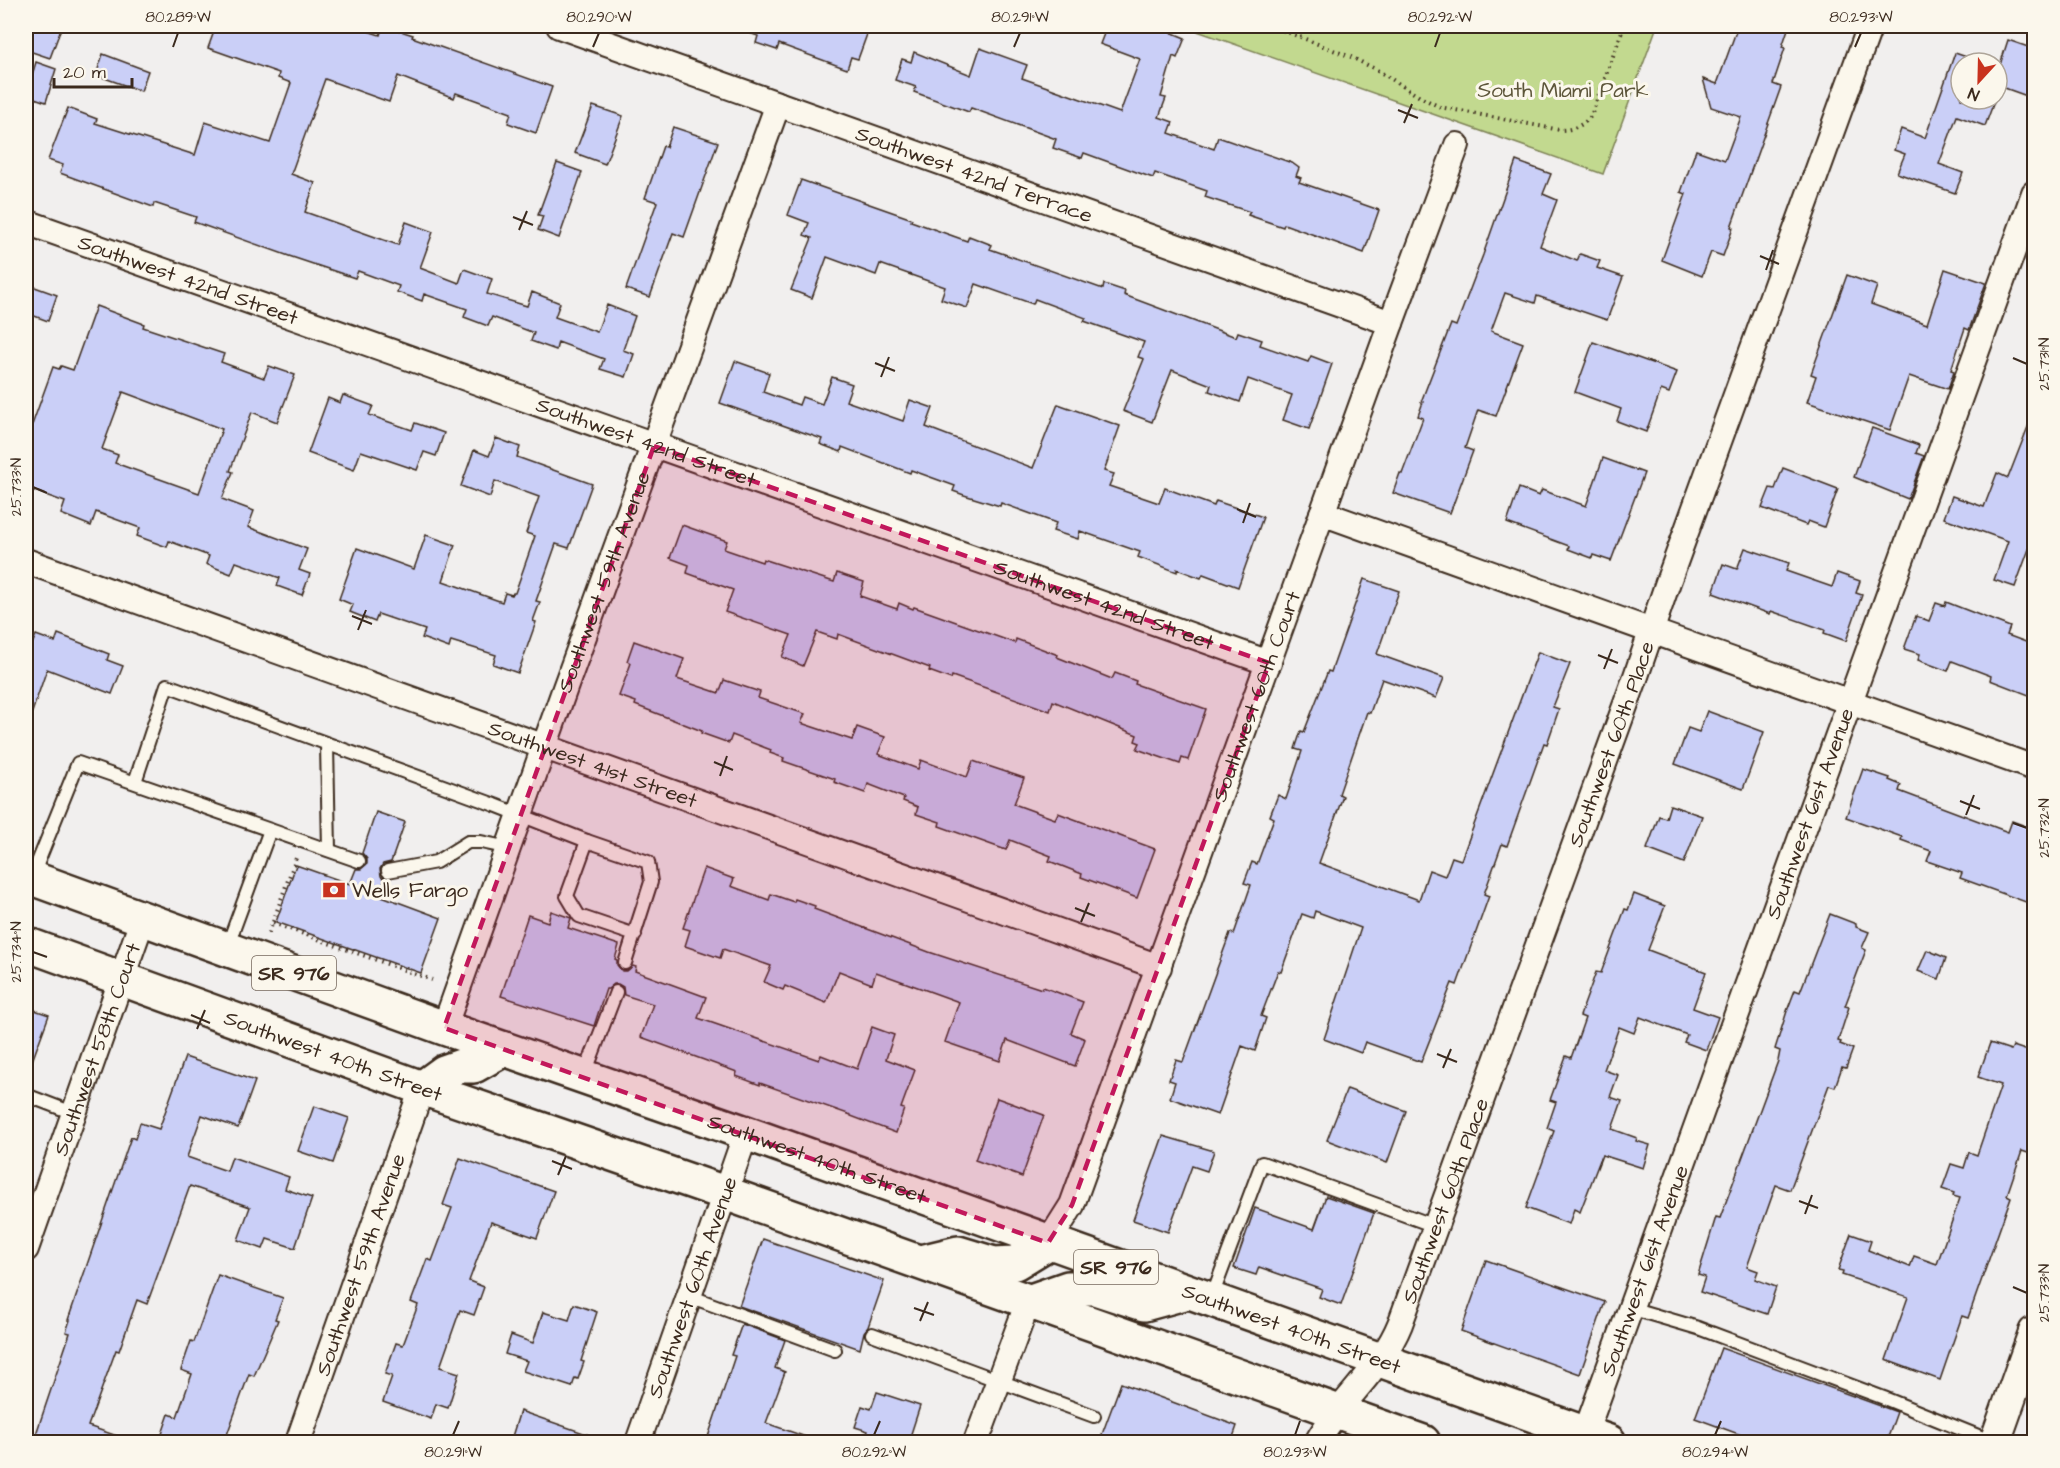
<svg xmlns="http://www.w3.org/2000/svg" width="2060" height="1468" font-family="'Architects Daughter',sans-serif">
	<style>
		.green { fill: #c2d98f; stroke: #7e8256; stroke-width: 1.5 }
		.building { fill: #cacff7; stroke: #3b2a1e; stroke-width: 1.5; fill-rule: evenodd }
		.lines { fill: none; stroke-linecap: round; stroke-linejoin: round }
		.service-casing { stroke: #3b2a1e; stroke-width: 16 }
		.minor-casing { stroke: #3b2a1e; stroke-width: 28 }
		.tertiary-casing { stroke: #3b2a1e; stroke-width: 34 }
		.primary-casing { stroke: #3b2a1e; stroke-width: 38 }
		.path { stroke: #3b2a1e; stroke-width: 4; stroke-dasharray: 1.5 4.5; stroke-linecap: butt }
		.service { stroke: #fbf7ec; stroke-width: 12 }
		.minor { stroke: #fbf7ec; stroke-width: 24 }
		.tertiary { stroke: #fbf7ec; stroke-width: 30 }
		.primary { stroke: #fbf7ec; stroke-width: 33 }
		.marked { fill: #c2185b; fill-opacity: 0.2; stroke: #c2185b; stroke-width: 4.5; stroke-dasharray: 12 8; stroke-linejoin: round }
		.ticks { fill: none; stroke: #3b2a1e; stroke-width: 2 }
		.labels { text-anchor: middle; stroke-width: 6; stroke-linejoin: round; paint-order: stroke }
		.shield { fill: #fbf7ec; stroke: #75685c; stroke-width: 1.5 }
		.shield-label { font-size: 20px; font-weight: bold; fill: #3b2a1e }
		.park-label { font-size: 21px; fill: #5d563a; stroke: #fbf7ec }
		.street-label { font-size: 21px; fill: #3b2a1e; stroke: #fbf7ec }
		.poi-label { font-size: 21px; fill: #3b2a1e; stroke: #fbf7ec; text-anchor: start }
		.neatline { fill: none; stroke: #3b2a1e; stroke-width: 2 }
		.ticks-label { font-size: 15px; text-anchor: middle; fill: #3b2a1e }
	</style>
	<rect width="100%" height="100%" fill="#f1efee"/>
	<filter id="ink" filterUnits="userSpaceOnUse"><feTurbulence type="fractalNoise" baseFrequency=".0167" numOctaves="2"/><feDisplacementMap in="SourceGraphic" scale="12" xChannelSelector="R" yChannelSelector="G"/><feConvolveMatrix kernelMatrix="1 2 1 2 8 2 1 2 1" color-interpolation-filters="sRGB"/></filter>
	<g filter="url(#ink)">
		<polygon class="green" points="1183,26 1657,26 1603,174"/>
		<g class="building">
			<polygon points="26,26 62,26 50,58 26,50"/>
			<polygon points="216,26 352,26 380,35 383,26 385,26 413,35 412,37 552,87 536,133 508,123 511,113 456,93 454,98 398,76 389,102 325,79 291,174 315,183 305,212 398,245 406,222 433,232 420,268 459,283 464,269 492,279 487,294 527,306 532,292 560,303 555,317 597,332 607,305 635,316 623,350 634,354 626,377 600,369 604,359 558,342 556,350 531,341 534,333 492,317 488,326 464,317 467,309 424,294 422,301 397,292 399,286 358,271 355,278 289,256 194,222 196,217 154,203 153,207 60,173 63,165 48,160 68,108 97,119 95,123 195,155 205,122 270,143 291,83 278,78 279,73 208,48"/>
			<polygon points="736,26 870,26 858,59 851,57 847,69 779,44 777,50 756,43 758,36 735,28"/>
			<polygon points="1107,26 1170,26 1168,31 1185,38 1177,58 1173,56 1161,97 1166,98 1159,117 1173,122 1169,133 1214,149 1218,137 1292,163 1299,168 1296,176 1301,178 1299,182 1379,210 1364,253 1284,224 1283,227 1248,215 1250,212 1205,197 1207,191 1155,173 1153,178 1084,153 1082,158 1053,148 1056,139 971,108 969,112 914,92 916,87 895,80 902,59 911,62 914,52 971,75 980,48 1027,65 1022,78 1120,113 1140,59 1100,44"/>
			<polygon points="1738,26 1789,26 1782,47 1785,48 1773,84 1781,87 1731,227 1733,228 1723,256 1711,252 1702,276 1662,260 1686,194 1681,192 1696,150 1725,160 1741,117 1711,107 1703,79 1717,84"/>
			<polygon points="2008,40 2034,49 2034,74 2027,96 1999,86 1997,92 1997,68 1999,68"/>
			<polygon points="1955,53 1984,63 1961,63 1961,99 1995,99 1985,126 1957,116 1939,164 1963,173 1955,193 1897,173 1905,154 1894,150 1901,129 1925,138"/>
			<polygon points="103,54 148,71 141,91 96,75"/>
			<polygon points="36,62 56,69 46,102 26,95"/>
			<polygon points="593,106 623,116 605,164 575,153"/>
			<polygon points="673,127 718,142 684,237 673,233 650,297 626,289 657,202 645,198 663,146 666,147"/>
			<polygon points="1516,161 1551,174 1543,194 1557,200 1540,246 1577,261 1580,254 1600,261 1597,268 1623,277 1607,320 1537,296 1535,303 1505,293 1491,331 1523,343 1496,416 1478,410 1465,448 1473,451 1450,513 1393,493 1400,473 1402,474 1423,418 1418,416 1423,402 1421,402 1451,324 1456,326 1483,255"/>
			<polygon points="557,163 582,172 559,238 538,230 543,216 538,215"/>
			<polygon points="801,180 912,219 911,221 967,241 969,236 992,245 990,249 1103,289 1104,284 1125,291 1124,295 1236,337 1238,332 1262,340 1260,345 1308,362 1311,356 1332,364 1309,429 1283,420 1292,395 1248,379 1240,402 1209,391 1211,385 1172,370 1152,422 1123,411 1144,359 1138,357 1144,342 1084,321 1086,318 1035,299 1033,304 976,284 967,308 941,299 945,287 880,264 876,275 827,257 812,298 791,290 812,238 804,235 809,223 788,215"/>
			<polygon points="1945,269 1986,283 1969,330 1965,328 1951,370 1954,371 1948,389 1909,376 1890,430 1807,402 1816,376 1811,374 1847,275 1877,286 1871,304 1927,324"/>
			<polygon points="32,286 57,295 48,321 26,313 26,303"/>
			<path d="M96 306 144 324 143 327 224 354 221 362 264 378 269 366 295 375 277 422 252 412 230 471 233 472 222 499 254 511 248 527 307 549 299 570 310 574 302 595 277 586 280 578 236 562 231 574 206 564 209 556 169 541 167 547 137 536 140 528 96 512 91 526 61 514 65 502 26 488V422L32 425 53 367 59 369 61 366 73 370ZM123 392 222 429 199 493 115 463 118 455 102 449Z"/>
			<polygon points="1593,342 1677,372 1669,393 1661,390 1646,432 1617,421 1621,409 1575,392"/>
			<polygon points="735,361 769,373 763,392 799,405 802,397 822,404 832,377 852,384 846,401 903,421 910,400 933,408 926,427 1033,468 1058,404 1120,426 1104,471 1114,474 1109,486 1159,503 1165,488 1214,506 1216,501 1263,517 1238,587 1203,574 1201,578 1177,569 1177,572 1138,557 1140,552 1080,531 1078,539 1053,531 1056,523 1001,503 1000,506 964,495 953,491 955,486 911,470 910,473 842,447 841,452 820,444 822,439 720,403"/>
			<polygon points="343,395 373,406 369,415 412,430 415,423 444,433 436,456 424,452 417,470 361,451 354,470 308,453 328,398 340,403"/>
			<polygon points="2033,414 2034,414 2034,551 2029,549 2015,587 1994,580 2008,541 1944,518 1952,496 1984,507 1997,473 2008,478"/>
			<polygon points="1872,428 1919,445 1916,453 1924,456 1908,499 1854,477"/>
			<polygon points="496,438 520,447 517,457 592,484 569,548 556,544 536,601 540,602 533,621 536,622 518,673 493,664 496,655 451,641 449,648 422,638 425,630 378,614 375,622 350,612 353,605 339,599 357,548 414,569 426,535 455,545 443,581 502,602 505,593 512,595 513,593 515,593 535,536 526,533 539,497 495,481 490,497 461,486 474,450 489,456"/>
			<polygon points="1603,458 1644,473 1611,561 1593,555 1592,558 1568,549 1569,546 1507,523 1519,488 1539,496 1542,490 1586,506"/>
			<polygon points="1783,468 1838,489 1824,527 1808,521 1806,525 1762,508 1770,488 1775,489"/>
			<polygon points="682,525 727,541 724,549 762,562 763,559 834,582 837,573 864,582 860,596 897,609 899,603 913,609 914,607 1015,643 1016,639 1058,655 1057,657 1112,679 1115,673 1136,681 1135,684 1206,709 1188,760 1182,758 1180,764 1137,749 1140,743 1135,741 1137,735 1053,701 1050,711 952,676 951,679 929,671 930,668 838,634 837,639 817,632 803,666 782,657 791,635 725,612 733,590 687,573 689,565 670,558"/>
			<polygon points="1745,548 1789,563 1786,571 1832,587 1837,573 1860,581 1856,593 1862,595 1846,641 1824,633 1825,630 1771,611 1770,614 1713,593 1723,564 1737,569"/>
			<polygon points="1364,579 1399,591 1377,654 1444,678 1436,698 1382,679 1370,713 1367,712 1339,794 1343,796 1319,863 1419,900 1429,870 1445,876 1452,857 1461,860 1538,652 1570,664 1553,707 1559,709 1547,744 1544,743 1507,846 1502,844 1484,894 1489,896 1457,985 1452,983 1421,1062 1365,1042 1361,1053 1324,1039 1361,928 1315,911 1313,918 1302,914 1281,972 1278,971 1261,1016 1266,1018 1255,1051 1242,1046 1218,1115 1170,1098 1175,1082 1169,1080 1176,1060 1183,1062 1230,933 1234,934 1251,885 1244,883 1252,862 1257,864 1274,818 1270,816 1278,795 1286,799 1302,751 1295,749 1301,731 1304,732 1328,671 1331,672"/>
			<polygon points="1946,602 2010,627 2007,635 2034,645 2034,697 1990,680 1991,676 1952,661 1948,671 1918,660 1920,654 1904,649 1916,616 1929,621 1936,603 1945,606"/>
			<polygon points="58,634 109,654 107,660 123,666 112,694 47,669 29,721 26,720 26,639 33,642 36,635 55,642"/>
			<polygon points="634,641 684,659 677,679 719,693 724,680 760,692 758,698 805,714 801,723 852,740 857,727 885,737 878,754 918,769 921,760 967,777 973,761 1024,778 1014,804 1055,819 1058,813 1155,849 1137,898 1081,877 1082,874 1049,861 1051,856 1010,840 1006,850 939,826 940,822 916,814 918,807 903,801 904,798 868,784 865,793 834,782 835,779 783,761 784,758 770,753 771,750 732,735 729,743 701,733 702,731 635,705 636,702 619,696 631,663 627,661"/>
			<polygon points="1707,711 1764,732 1743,789 1675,764 1688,728 1699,732"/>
			<polygon points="1863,769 1890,778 1889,780 1901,785 1899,791 2008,832 2012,821 2034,829 2034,905 1960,878 1962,873 1927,861 1931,851 1901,840 1902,837 1846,817"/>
			<polygon points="1670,805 1702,816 1684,863 1647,849 1659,816 1666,818"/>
			<polygon points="376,812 405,822 391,862 383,864 380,869 381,876 385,879 379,895 441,918 421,973 276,922 296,865 350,884 356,869 361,869 367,864 367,859 362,853"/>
			<polygon points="704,868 734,879 731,886 769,900 771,894 794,902 795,899 815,906 814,909 929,952 1042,989 1043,987 1083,1002 1071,1033 1085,1039 1075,1066 1007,1040 1000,1061 945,1042 959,1002 876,972 872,984 839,971 826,1003 785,986 783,990 764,982 771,966 723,949 720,958 685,946 690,930 683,928"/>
			<polygon points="1634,894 1665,906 1648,950 1706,972 1693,1008 1718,1017 1706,1050 1684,1042 1687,1035 1640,1017 1634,1033 1619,1027 1604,1070 1618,1075 1610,1097 1622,1101 1612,1129 1637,1138 1636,1141 1650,1145 1643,1168 1602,1155 1580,1212 1574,1209 1569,1224 1526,1208 1554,1131 1547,1128 1556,1102 1550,1100 1566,1056 1571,1058 1585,1018 1580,1016 1596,972 1601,973 1625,909 1628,910"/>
			<polygon points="551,911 571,918 568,928 619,945 615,959 617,960 617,965 622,971 627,971 633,966 636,967 635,971 706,997 698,1018 819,1060 821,1055 857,1069 872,1027 894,1035 886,1059 915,1070 901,1108 904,1109 896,1133 851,1116 851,1115 760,1083 760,1085 736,1076 737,1072 641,1037 653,1004 624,995 623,987 618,984 614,984 608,989 606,989 594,1026 501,996 528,915 548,922"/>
			<polygon points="1830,914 1856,924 1856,927 1869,932 1862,948 1866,950 1845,1006 1849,1007 1838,1041 1841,1042 1840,1044 1853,1049 1846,1068 1842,1067 1835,1087 1829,1085 1790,1190 1776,1185 1747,1267 1758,1271 1755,1279 1776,1287 1767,1314 1700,1292 1705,1277 1698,1275 1716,1217 1720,1218 1778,1061 1780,1051 1775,1049 1787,1011 1795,990 1800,992"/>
			<polygon points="1927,950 1946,958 1939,979 1918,971"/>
			<polygon points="26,1007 49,1015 28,1072 26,1072"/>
			<polygon points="1990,1043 2011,1050 2013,1046 2034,1053 2034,1136 2028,1153 2022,1151 2007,1195 2011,1197 1968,1318 1962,1316 1940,1380 1886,1360 1908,1297 1842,1275 1843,1271 1838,1270 1851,1234 1871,1241 1868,1250 1910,1267 1914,1256 1937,1264 1960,1198 1953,1196 1954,1193 1942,1189 1951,1164 1964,1168 1969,1152 1977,1155 2001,1085 1978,1077"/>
			<polygon points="185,1057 255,1081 238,1128 202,1115 187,1157 227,1171 232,1157 289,1177 285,1189 312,1198 295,1248 267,1239 263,1249 238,1240 250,1207 190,1186 147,1304 137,1300 119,1351 116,1350 88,1426 126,1439 125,1443 33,1443 70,1333 66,1332 70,1320 68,1320 131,1137 135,1139 140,1123 159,1129"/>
			<polygon points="1347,1089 1406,1111 1387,1163 1327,1140"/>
			<polygon points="997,1098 1044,1115 1022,1177 975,1160"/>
			<polygon points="314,1106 349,1118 333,1163 298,1151"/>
			<polygon points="1163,1136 1214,1151 1207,1171 1192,1166 1168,1232 1133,1220"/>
			<polygon points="460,1158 554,1191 537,1238 491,1222 469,1281 484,1287 474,1315 460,1310 440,1367 459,1373 448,1408 436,1404 431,1419 383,1402 392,1376 385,1374 396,1343 403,1345 418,1305 411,1302 427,1259 432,1261 452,1208 443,1205"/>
			<polygon points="1326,1196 1374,1213 1341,1305 1319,1297 1322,1289 1259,1267 1256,1275 1234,1268 1255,1208 1314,1229"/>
			<polygon points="763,1239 884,1281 868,1327 864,1332 860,1349 739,1306"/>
			<polygon points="1486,1260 1605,1302 1580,1374 1461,1331"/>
			<polygon points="218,1275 283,1298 275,1319 278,1320 254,1376 249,1374 224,1443 178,1443 161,1437 169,1414 177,1417 192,1374 181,1370 191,1341 194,1342"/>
			<polygon points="574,1304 597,1312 581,1361 584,1362 578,1379 575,1378 572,1387 523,1371 527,1361 505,1354 511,1335 533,1343 543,1312 569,1320"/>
			<polygon points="742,1324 785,1340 775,1368 785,1372 766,1423 812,1439 812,1443 706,1443 735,1356 731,1355"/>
			<polygon points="1721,1348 1897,1412 1886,1443 1763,1443 1695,1418"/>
			<polygon points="1121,1383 1237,1426 1231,1443 1116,1443 1101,1437"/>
			<polygon points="877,1392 920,1406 908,1443 880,1443 866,1438 868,1431 855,1427 862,1406 871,1409"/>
			<polygon points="520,1411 601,1439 600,1443 510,1443"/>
		</g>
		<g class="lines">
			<g class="service-casing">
				<g id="service">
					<polyline points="327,744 329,850"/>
					<polyline points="135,782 167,685 495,805 587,841"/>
					<polyline points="388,871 436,862 468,842 481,842 509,848"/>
					<polyline points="32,877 78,763 359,861"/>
					<polyline points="227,947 270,830"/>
					<polyline points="625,963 651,882 648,862 587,841 567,896 579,916 635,935"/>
					<polyline points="584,1076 616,992"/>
					<polyline points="26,1095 73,1113"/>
					<polyline points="689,1296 835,1350"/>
					<polyline points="1211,1299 1262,1163 1435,1226"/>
					<polyline points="1630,1308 1698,1328 1884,1398 1993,1442"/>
					<polyline points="872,1334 1094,1416"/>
				</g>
			</g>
			<g class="minor-casing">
				<g id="minor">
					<path id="s1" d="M559 26 1391 323"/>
					<path id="s2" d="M26 222 1269 663"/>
					<polyline points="1322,513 2034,768"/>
					<path id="s3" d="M26 561 1159 967"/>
					<path id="s4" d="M444 1028 565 688 778 104"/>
					<path id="s5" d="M1048 1243 1072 1205 1391 323 1457 145"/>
					<path id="s6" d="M26 1249 143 918"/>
					<path id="s7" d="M1585 1434 2034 193"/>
					<path id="s8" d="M298 1442 422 1088"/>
					<path id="s9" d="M638 1442 746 1133"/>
					<polyline points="976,1442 1028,1302"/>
					<path id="s10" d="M1317 1442C1340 1400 1382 1369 1400 1324L1636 676 1668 582 1870 26"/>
				</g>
			</g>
			<g class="tertiary-casing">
				<polyline id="tertiary" points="1995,1442 2034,1332"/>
			</g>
			<g class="primary-casing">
				<g id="primary">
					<path id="s11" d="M26 876 444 1028 746 1133 1609 1442"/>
					<path id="s12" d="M26 944 422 1088 725 1193 1423 1442"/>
					<polyline points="422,1088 444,1072 461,1066 474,1066 504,1049"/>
					<polyline points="925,1261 958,1253 994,1264 1015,1263 1048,1243"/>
					<polyline points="1028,1302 1068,1288 1095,1288 1144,1304 1188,1292"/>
				</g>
			</g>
			<g class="path">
				<path d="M1272 26 1351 57 1377 70 1420 97 1440 107 1560 130C1572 130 1583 126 1591 116L1624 26"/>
				<polyline points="273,923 432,980"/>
				<polyline points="269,933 296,858"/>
			</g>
			<use href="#service" class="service"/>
			<use href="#minor" class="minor"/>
			<use href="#tertiary" class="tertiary"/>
			<use href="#primary" class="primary"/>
		</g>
	</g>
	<path class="marked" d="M654 446 1269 663 1072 1205 1048 1243 444 1028Z"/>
	<path class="ticks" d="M173 47 178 33M593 47 599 33M1014 47 1020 33M1435 47 1440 33M1855 47 1861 33M1398 110 1418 118M1404 123 1412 104M513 217 533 225M519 230 527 211M1760 256 1779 264M1766 270 1773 250M2013 358 2027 364M875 363 895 371M881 377 889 357M33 487 47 493M1237 509 1256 517M1243 523 1250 503M352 616 372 624M358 630 366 610M1598 655 1618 663M1604 669 1612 649M714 762 733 770M720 776 727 756M1960 801 1980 809M1966 815 1974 795M2013 823 2027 828M1075 908 1095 916M1081 922 1089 903M33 952 47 957M191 1015 210 1023M197 1029 205 1010M1437 1054 1457 1062M1443 1068 1451 1049M552 1161 572 1169M558 1175 566 1156M1799 1201 1818 1208M1805 1214 1812 1195M2013 1287 2027 1293M914 1308 934 1315M920 1321 928 1302M453 1435 459 1421M874 1435 880 1421M1295 1435 1300 1421M1715 1435 1721 1421"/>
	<defs>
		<g id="bank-bare" transform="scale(1.8)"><path d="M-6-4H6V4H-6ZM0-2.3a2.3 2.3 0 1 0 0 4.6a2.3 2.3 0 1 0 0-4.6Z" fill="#c8321e" stroke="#fbf7ec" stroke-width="2.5" paint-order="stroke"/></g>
	</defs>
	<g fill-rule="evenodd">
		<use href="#bank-bare" x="334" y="890"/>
	</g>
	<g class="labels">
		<g class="shield">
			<rect x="252" y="956" width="84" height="34" rx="4.5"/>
			<rect x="1074" y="1250" width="84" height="34" rx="4.5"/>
		</g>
		<g class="shield-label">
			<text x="294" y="980">SR 976</text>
			<text x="1116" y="1274">SR 976</text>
		</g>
		<g class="park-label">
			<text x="1563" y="97">South Miami Park</text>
		</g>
		<g class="street-label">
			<text dy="7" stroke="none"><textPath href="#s1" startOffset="441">Southwest 42nd Terrace</textPath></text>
			<text dy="7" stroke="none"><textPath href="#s2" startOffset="172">Southwest 42nd Street</textPath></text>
			<text dy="7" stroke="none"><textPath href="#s2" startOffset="658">Southwest 42nd Street</textPath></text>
			<text dy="7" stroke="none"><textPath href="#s4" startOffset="474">Southwest 59th Avenue</textPath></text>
			<text dy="7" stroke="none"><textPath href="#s2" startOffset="1144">Southwest 42nd Street</textPath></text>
			<text dy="7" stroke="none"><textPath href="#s5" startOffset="586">Southwest 60th Court</textPath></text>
			<text dy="7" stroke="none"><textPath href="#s10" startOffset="762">Southwest 60th Place</textPath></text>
			<text dy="7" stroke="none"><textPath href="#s3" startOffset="602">Southwest 41st Street</textPath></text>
			<text dy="7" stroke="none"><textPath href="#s7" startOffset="660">Southwest 61st Avenue</textPath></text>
			<text dy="7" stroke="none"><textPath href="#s6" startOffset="212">Southwest 58th Court</textPath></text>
			<text dy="7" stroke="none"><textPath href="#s12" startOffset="327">Southwest 40th Street</textPath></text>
			<text dy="7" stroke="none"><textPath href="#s11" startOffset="840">Southwest 40th Street</textPath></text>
			<text dy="7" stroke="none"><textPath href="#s10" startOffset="276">Southwest 60th Place</textPath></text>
			<text dy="7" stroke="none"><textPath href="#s8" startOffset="188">Southwest 59th Avenue</textPath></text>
			<text dy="7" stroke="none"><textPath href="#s7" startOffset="174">Southwest 61st Avenue</textPath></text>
			<text dy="7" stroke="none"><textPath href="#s9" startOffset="164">Southwest 60th Avenue</textPath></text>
			<text dy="7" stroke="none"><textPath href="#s11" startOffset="1344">Southwest 40th Street</textPath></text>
		</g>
		<g class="poi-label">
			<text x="352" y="897">Wells Fargo</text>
		</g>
	</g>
	<rect width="2060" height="1468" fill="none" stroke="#fbf7ec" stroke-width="66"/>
	<g transform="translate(1979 81) rotate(202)"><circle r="28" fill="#fbf7ec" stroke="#aea59a" stroke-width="1.5"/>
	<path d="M0-4.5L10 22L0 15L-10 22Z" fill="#c8321e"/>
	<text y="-9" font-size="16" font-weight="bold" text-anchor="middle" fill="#3b2a1e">N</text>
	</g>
	<path d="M54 78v9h78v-9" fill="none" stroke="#3b2a1e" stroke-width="3"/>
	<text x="63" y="78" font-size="18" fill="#3b2a1e" stroke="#fbf7ec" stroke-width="4.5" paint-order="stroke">20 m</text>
	<rect x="33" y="33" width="1994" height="1402" class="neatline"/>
	<g class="ticks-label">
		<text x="178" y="22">80.289°W</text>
		<text x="599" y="22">80.290°W</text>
		<text x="1020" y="22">80.291°W</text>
		<text x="1440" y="22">80.292°W</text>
		<text x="1861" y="22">80.293°W</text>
		<text transform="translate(2044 364) rotate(-90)" y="5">25.731°N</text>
		<text transform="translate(16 487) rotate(-90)" y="5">25.733°N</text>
		<text transform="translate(2044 828) rotate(-90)" y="5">25.732°N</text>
		<text transform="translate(16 952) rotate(-90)" y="5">25.734°N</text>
		<text transform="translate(2044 1293) rotate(-90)" y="5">25.733°N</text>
		<text x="453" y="1457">80.291°W</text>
		<text x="874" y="1457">80.292°W</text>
		<text x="1295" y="1457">80.293°W</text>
		<text x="1715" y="1457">80.294°W</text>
	</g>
</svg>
